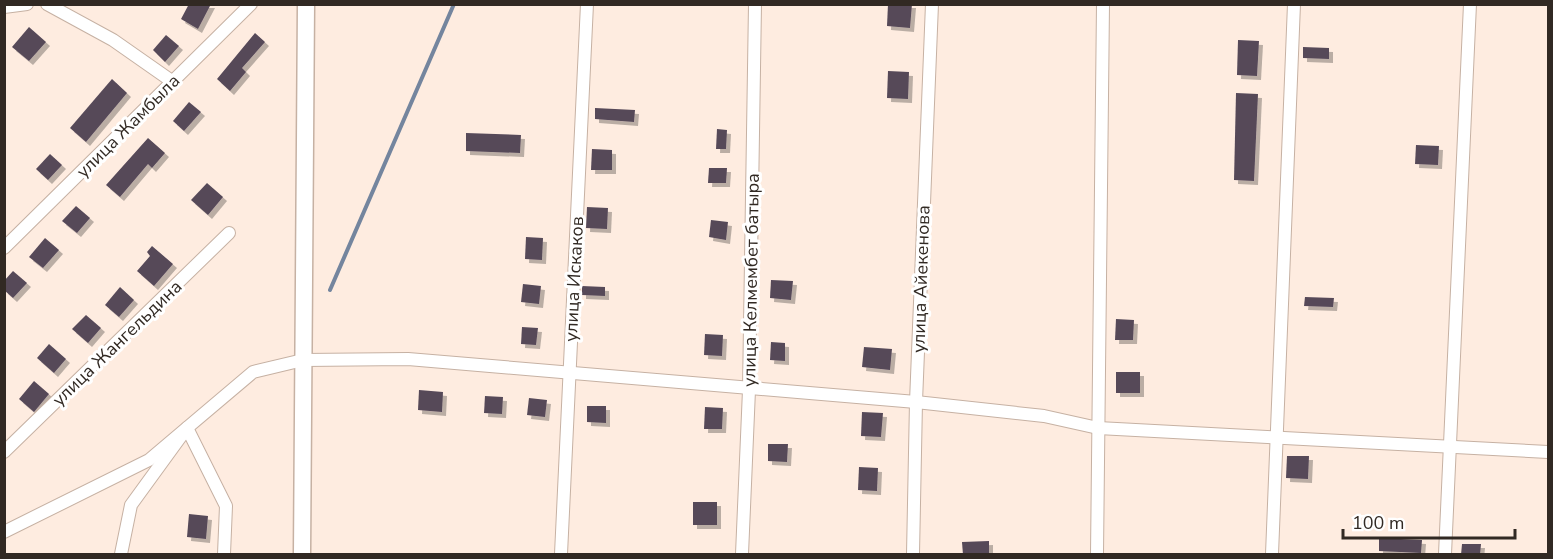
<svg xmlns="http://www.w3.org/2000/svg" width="1553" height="559" font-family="'Nunito Sans',sans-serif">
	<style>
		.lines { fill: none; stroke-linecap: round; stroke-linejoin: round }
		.stream { stroke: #74859e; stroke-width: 4 }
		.building { fill: #564959; filter: url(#shadow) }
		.street-casing { stroke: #c6b1a3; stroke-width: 14 }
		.secondary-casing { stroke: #c6b1a3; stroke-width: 19 }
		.street { stroke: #fff; stroke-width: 12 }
		.secondary { stroke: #fff; stroke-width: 16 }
		.labels { text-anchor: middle; stroke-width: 6; stroke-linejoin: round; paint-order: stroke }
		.street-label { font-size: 18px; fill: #312923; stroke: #fff }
	</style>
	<defs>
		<filter id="shadow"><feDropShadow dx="4" dy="4" stdDeviation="0" flood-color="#0004"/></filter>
	</defs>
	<rect width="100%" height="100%" fill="#feece0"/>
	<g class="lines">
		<polyline class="stream" points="330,290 454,4"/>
	</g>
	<g class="building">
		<polygon points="189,4 211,4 198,29 181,19"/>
		<polygon points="888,4 912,4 910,28 887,26"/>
		<polygon points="29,27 46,42 29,61 12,47"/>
		<polygon points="255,33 265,42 242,68 246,72 230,91 217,79"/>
		<polygon points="166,35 179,46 165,62 153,50"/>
		<polygon points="1238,40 1259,41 1257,76 1237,75"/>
		<polygon points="1303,47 1329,48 1329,59 1303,58"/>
		<polygon points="888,71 909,72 908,99 887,98"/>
		<polygon points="112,79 127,93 86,142 70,128"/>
		<polygon points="1236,93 1258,94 1254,181 1234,180"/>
		<polygon points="189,102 201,112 184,131 173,121"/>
		<polygon points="595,108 635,110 634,122 595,119"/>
		<polygon points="717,129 727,130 726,149 716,149"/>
		<polygon points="466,133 521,135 520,153 466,151"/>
		<polygon points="148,138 165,153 152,168 148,164 120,197 106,185"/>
		<polygon points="1416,145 1439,146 1438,165 1415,164"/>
		<polygon points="592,149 612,150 612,170 591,170"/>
		<polygon points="50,154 62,165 48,180 36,169"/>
		<polygon points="709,168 727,168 726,183 708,183"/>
		<polygon points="207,183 223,197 208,215 191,200"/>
		<polygon points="76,206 90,218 77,233 62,221"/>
		<polygon points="587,207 608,208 607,229 586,228"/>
		<polygon points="711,220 728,222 726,240 709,237"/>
		<polygon points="526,237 543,238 542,260 525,259"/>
		<polygon points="45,238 59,250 43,268 29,257"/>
		<polygon points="152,246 173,264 154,286 137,271 150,256 147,252"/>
		<polygon points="13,271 27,283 13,298 4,290 4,281"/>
		<polygon points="771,280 793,281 791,300 770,298"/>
		<polygon points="523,284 541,286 539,304 521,302"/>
		<polygon points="582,286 605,287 605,296 582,295"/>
		<polygon points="120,287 134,300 119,317 105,305"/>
		<polygon points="1305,297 1334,298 1333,307 1304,306"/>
		<polygon points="86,315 101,328 88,343 72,329"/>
		<polygon points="1116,319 1134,320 1133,340 1115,340"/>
		<polygon points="522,327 538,328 536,345 521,344"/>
		<polygon points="705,334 723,335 722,356 704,355"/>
		<polygon points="771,342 785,343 785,361 770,360"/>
		<polygon points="49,344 66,359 54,373 37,358"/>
		<polygon points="864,347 892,349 890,370 862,367"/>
		<rect x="1116" y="372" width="24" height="21"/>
		<polygon points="34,381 49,394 34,412 19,399"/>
		<polygon points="419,390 443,392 442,412 418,410"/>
		<polygon points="485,396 503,397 502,414 484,413"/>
		<polygon points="529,398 547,400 545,417 527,415"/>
		<polygon points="587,406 606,406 606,423 587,422"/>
		<polygon points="705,407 723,408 722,429 704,429"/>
		<polygon points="862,412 883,413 881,437 861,436"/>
		<polygon points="768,444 788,444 787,462 768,461"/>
		<polygon points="1287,456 1309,456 1308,479 1286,478"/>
		<polygon points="859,467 878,468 877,491 858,490"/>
		<rect x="693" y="502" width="24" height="23"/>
		<polygon points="189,514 208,516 206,539 187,537"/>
		<polygon points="1379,538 1422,540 1421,553 1379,551"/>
		<polygon points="989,541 989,555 963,555 962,542"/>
		<polygon points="1462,544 1481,544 1480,555 1461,555"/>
	</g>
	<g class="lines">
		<g class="street-casing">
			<g id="street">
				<polyline points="47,4 113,40 173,82"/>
				<polyline points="4,7 27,4"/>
				<polyline points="4,248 251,4"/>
				<polyline points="4,452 229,233"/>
				<polyline points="4,532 149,460 253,372 303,360 408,359 916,402 1044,416 1098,428 1548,452"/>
				<polyline points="121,554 131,505 187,428 226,506 224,554"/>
				<polyline points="561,554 587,4"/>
				<polyline points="742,554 749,390 755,4"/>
				<polyline points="913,554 916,402 932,4"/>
				<polyline points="1097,554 1103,4"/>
				<polyline points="1272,554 1294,4"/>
				<polyline points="1445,554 1470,4"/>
			</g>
		</g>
		<g class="secondary-casing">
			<polyline id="secondary" points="302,554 306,4"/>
		</g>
		<use href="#street" class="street"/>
		<use href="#secondary" class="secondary"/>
	</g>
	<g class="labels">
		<g class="street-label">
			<text transform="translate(128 126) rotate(-45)" y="6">улица Жамбыла</text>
			<text transform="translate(574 279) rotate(-87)" y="6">улица Искаков</text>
			<text transform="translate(921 279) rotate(-88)" y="6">улица Айекенова</text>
			<text transform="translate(751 280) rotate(-89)" y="6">улица Келмембет батыра</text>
			<text transform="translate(117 343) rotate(-44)" y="6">улица Жангельдина</text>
		</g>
	</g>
	<rect width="1553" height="559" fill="none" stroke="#312923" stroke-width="12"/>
	<path d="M1343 529v9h172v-9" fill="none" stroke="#312923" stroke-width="3"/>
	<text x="1352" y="529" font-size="18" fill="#312923" stroke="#ffffff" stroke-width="4.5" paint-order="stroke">100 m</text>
</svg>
